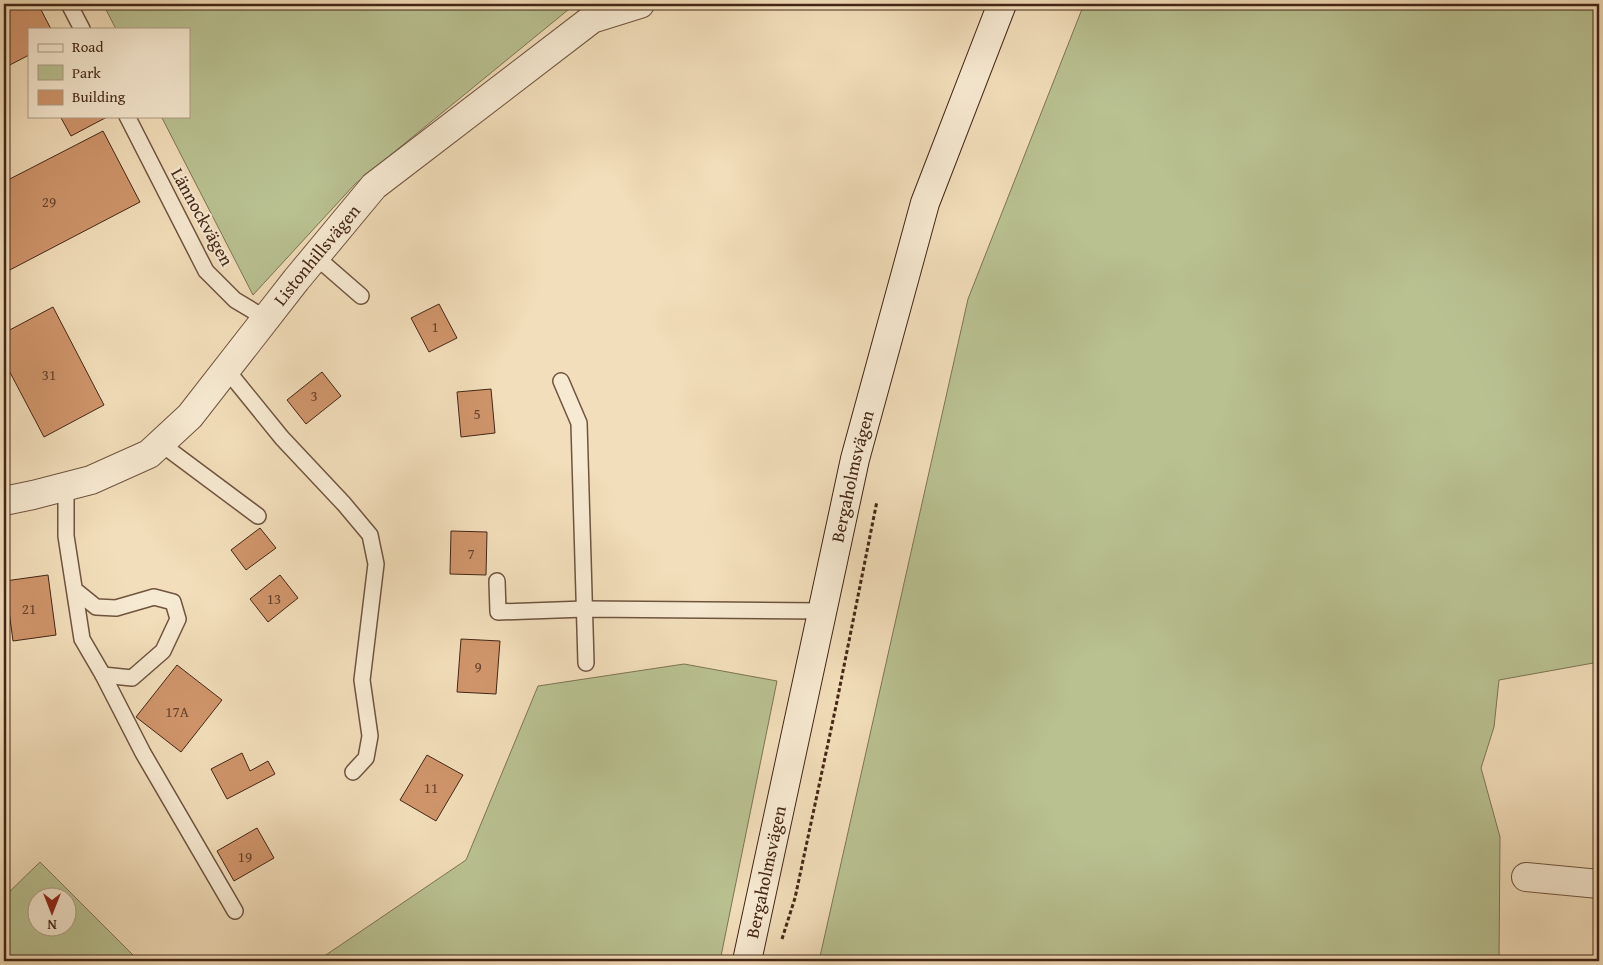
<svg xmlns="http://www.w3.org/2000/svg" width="1603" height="965" font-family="'Gentium Book Plus',serif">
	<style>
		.green { fill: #b9c191; stroke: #7e7454; fill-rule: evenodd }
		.building { fill: #d0956b; stroke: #442616 }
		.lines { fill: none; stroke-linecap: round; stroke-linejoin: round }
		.service-casing { stroke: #70543f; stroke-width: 18 }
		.minor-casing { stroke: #70543f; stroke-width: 30 }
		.secondary-casing { stroke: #442616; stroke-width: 30 }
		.path { stroke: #442616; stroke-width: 3; stroke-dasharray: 4 2.5; stroke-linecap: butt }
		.service { stroke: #f7ead2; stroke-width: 15 }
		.minor { stroke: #f7ead2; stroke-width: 28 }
		.secondary { stroke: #f7ead2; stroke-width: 28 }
		.labels { text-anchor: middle; stroke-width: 4.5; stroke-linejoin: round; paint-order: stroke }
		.number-label { font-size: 15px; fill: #67422b }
		.street-label { font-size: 18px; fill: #442616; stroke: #f7ead2 }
	</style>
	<rect width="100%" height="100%" fill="#f2deba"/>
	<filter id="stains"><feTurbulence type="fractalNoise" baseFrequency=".004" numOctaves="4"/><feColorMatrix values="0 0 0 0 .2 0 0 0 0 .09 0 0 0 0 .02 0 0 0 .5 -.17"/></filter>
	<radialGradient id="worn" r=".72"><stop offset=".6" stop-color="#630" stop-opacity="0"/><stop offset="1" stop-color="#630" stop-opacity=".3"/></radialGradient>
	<g class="green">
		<polygon points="103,4 577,4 574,5 355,184 253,295 161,116 189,116 189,29 116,29"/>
		<polygon points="1084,4 1599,4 1599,662 1499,680 1494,727 1481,768 1500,837 1499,961 819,961 968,299"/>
		<polygon points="684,664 777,681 720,961 317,961 466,860 538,686"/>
		<path d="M40 862 139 961H4V897ZM38 898H68V928H38Z"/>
	</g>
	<g class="building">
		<polygon points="4,4 38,4 51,29 29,29 29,55 4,68"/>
		<polygon points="60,116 107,116 107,117 71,136"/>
		<polygon points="103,131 140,202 4,273 4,182"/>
		<polygon points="439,304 457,338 429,352 411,318"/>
		<polygon points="53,307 104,405 44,437 4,361 4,333"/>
		<polygon points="322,372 341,396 306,424 287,400"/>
		<polygon points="491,389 495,433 461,437 457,392"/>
		<polygon points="260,528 276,548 246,570 231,550"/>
		<polygon points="451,531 487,532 486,575 450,574"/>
		<polygon points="48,575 56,635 13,641 5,581"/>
		<polygon points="280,575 298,598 268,622 250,599"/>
		<polygon points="461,639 500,641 496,694 457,692"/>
		<polygon points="177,665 222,700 181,752 136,717"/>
		<polygon points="242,753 250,771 268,761 275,774 227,799 211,769"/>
		<polygon points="427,755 463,775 436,821 400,800"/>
		<polygon points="257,828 274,858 234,881 217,851"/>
	</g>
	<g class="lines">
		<g class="service-casing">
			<g id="service">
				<polyline points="69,4 82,29"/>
				<polyline points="127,116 206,271 235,300 265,318"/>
				<polyline points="315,256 361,296"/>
				<polyline points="226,369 282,438 344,504 370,535 376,564 362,680 370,736 366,758 353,772"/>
				<polyline points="561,381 579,423 586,663"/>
				<polyline points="160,443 258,516"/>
				<polyline points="66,486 66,536 82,639 103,675 132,678 163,651 178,619 173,602 154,597 116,608 96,607 75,590"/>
				<polyline points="497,581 498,612 585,609 822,611"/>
				<polyline points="103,675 143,753 235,911"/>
			</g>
		</g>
		<g class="minor-casing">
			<g id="minor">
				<path id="s1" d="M4 501 33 495 91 480 149 454 190 416 296 280 374 186 592 19 640 4"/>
				<polyline points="1526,877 1599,884"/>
			</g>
		</g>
		<g class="secondary-casing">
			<g id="secondary">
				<path id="s2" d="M747 961 855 459 925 203 1002 4"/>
			</g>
		</g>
		<polyline class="path" points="782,939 795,898 836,706 877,501"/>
		<use href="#service" class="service"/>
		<use href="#minor" class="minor"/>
		<use href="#secondary" class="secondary"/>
	</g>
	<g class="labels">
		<g class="number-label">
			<text x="49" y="207">29</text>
			<text x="435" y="332">1</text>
			<text x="49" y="380">31</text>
			<text x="314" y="401">3</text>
			<text x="477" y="419">5</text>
			<text x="471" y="559">7</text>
			<text x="274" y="604">13</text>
			<text x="29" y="614">21</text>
			<text x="478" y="672">9</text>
			<text x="177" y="717">17A</text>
			<text x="431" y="793">11</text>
			<text x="245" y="862">19</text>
		</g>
		<g class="street-label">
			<text transform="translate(202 217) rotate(61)" y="6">Lännockvägen</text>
			<text dy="6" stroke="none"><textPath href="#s1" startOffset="414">Listonhillsvägen</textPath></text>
			<text dy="6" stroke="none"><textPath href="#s2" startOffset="496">Bergaholmsvägen</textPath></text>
			<text dy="6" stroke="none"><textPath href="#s2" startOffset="91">Bergaholmsvägen</textPath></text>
		</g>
	</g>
	<rect width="1603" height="965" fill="none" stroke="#f2deba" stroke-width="20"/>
	<rect x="5" y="5" width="1593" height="955" fill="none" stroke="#442616" stroke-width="2.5"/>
	<rect x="10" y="10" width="1583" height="945" fill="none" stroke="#442616"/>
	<rect x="28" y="28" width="162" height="90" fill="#f7ead2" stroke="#af9c87"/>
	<rect x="38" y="44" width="25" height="8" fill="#f7ead2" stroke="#af9c87"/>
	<text x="72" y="52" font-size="15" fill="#442616">Road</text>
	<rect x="38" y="65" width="25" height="15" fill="#b9c191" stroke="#af9c87"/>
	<text x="72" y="78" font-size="15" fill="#442616">Park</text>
	<rect x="38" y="90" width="25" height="15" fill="#d0956b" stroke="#af9c87"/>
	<text x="72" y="102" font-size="15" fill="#442616">Building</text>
	<g transform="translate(52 912) rotate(180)"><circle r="24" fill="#f7ead2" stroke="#af9c87"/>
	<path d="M0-4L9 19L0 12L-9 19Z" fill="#8f2418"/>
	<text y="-8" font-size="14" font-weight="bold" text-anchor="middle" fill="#442616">N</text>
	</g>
	<rect width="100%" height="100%" filter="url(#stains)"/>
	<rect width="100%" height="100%" fill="url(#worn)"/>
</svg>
